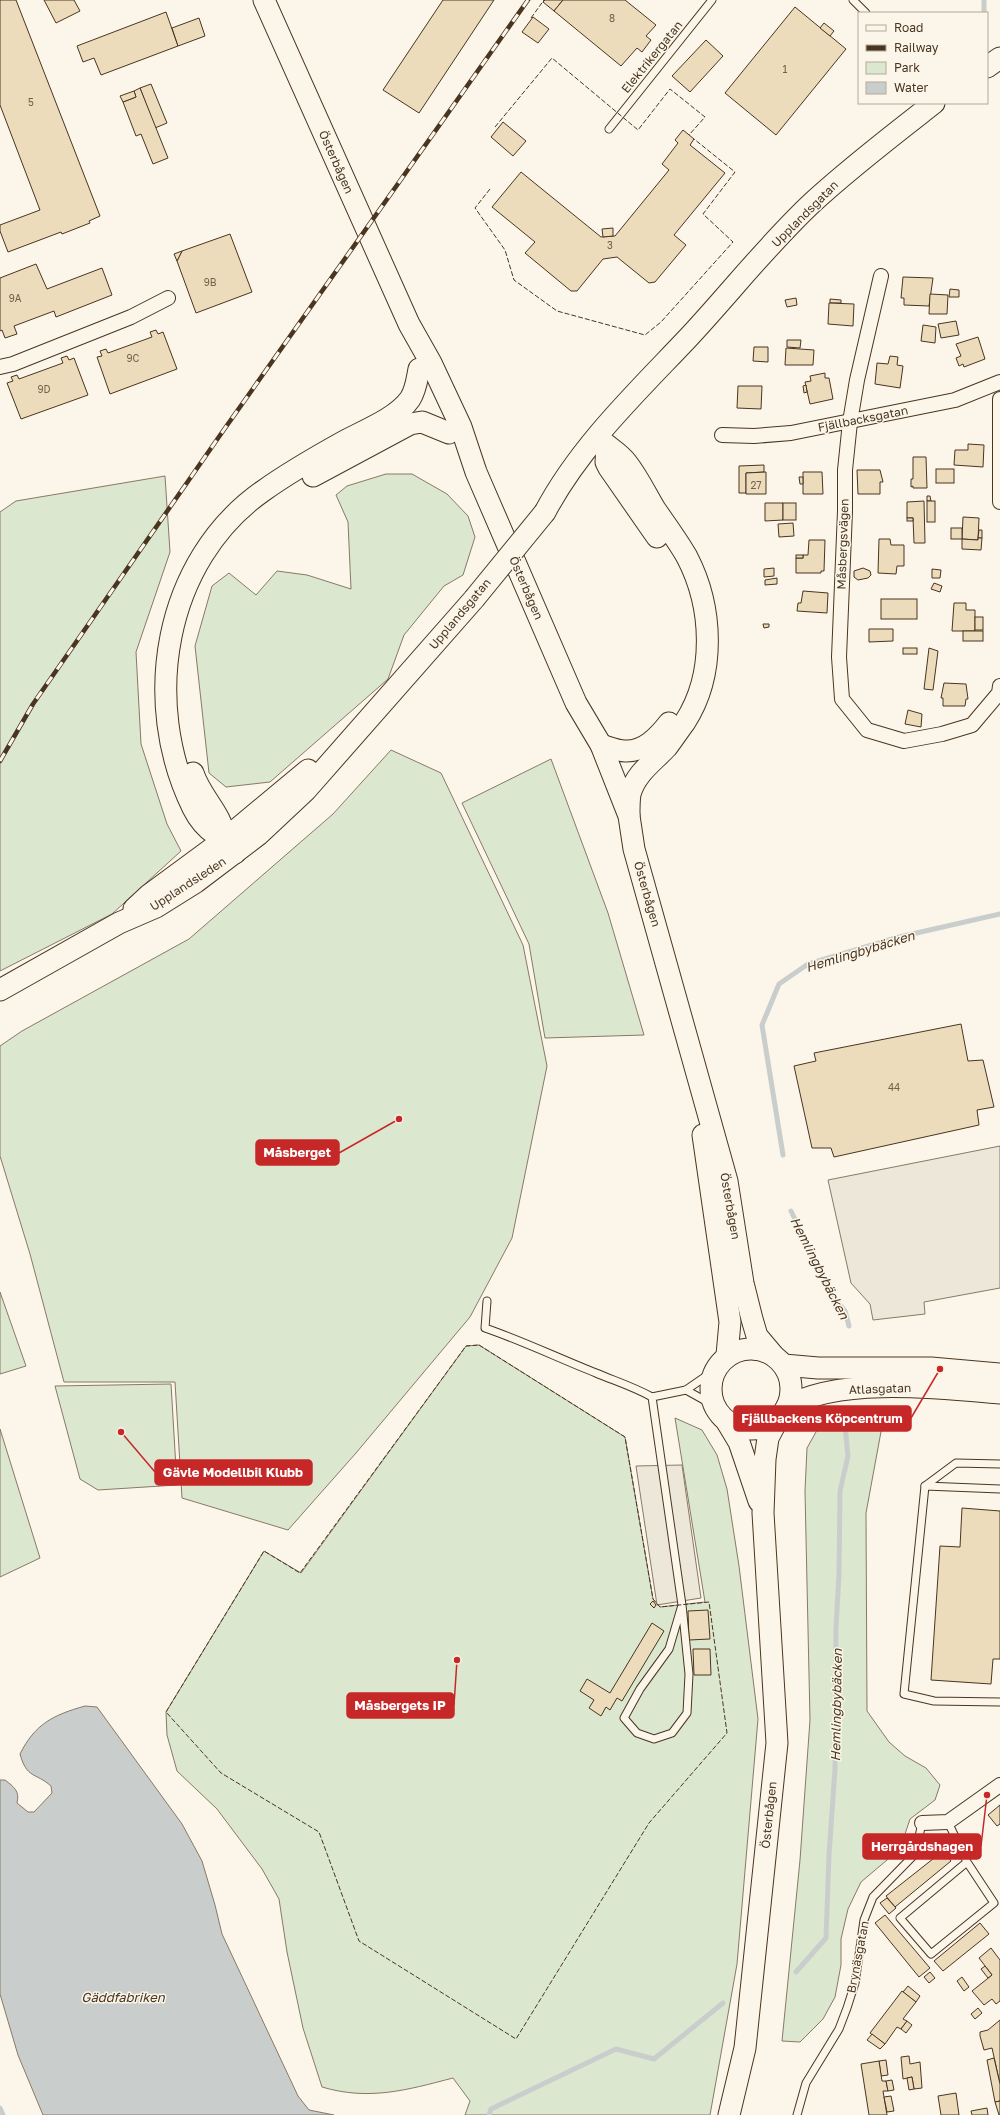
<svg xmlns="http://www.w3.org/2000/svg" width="1000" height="2115" font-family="'Golos Text',sans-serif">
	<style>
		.green { fill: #dce7d0; stroke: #887966 }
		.parking { fill: #ede7d9; stroke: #887966 }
		.water { fill: #c9cecd; stroke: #887966 }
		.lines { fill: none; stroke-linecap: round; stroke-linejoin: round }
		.stream { stroke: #c9cecd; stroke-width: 5 }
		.building { fill: #ecdcbc; stroke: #4a3520 }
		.lane-casing { stroke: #4a3520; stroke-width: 9 }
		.street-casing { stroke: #4a3520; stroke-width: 16 }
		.secondary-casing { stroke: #4a3520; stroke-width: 23 }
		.lane { stroke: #fbf6e9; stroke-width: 7 }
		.street { stroke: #fbf6e9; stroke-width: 14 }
		.secondary { stroke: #fbf6e9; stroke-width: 21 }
		.rail-casing { stroke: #4a3520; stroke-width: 4.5 }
		.rail { stroke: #fbf6e9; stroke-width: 3; stroke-dasharray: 9; stroke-linecap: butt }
		.secondary-bridge-casing { stroke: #4a3520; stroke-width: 23; stroke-linecap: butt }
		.secondary-bridge { stroke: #fbf6e9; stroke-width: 21 }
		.fence { stroke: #4a3520; stroke-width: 1; stroke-dasharray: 5 2; stroke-linecap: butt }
		.labels { text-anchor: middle; stroke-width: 3; stroke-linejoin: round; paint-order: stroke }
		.number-label { font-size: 10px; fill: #725f47 }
		.street-label { font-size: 12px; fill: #4a3520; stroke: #fbf6e9 }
		.water-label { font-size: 13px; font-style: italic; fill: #4a3520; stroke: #fbf6e9 }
		.leader { fill: none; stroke: #c62828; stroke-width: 1.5 }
		.callout-dot { fill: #c62828; stroke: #fbf6e9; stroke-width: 1.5 }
		.callout { fill: #c62828; stroke: #c62828; stroke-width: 1.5 }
		.callout-label { font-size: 13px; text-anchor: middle; font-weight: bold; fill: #fff }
	</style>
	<rect width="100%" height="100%" fill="#fbf6e9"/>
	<g class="green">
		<polygon points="386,474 412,474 447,494 468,516 475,537 463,575 444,586 404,635 388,679 270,782 226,787 209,773 195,646 212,586 229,573 256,595 277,571 307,575 351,589 348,522 336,495 347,486"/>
		<polygon points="165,476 170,552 136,652 141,744 167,824 181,851 112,914 0,971 0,512 16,501"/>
		<polygon points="391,750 441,773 523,945 547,1066 512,1238 470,1317 356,1453 288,1530 182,1498 175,1382 64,1382 30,1254 0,1156 0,1046 22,1031 189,939 333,814"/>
		<polygon points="551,759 608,913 644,1035 545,1038 529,944 462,803"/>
		<polygon points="0,1292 26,1366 0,1374"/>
		<path d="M479 1345 625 1437 653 1599 660 1607 705 1602 675 1418 702 1430 717 1455 727 1489 739 1566 758 1719 737 1964 710 2115H465L470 2101 453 2078C407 2090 369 2101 322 2087L303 2028 287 1952 279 1899 262 1869 217 1809 177 1771 167 1735 166 1712 264 1551 301 1573 466 1346Z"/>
		<polygon points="171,1384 177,1485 98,1490 80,1479 55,1386"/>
		<polygon points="885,1410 866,1513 867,1711 889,1742 905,1756 926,1768 940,1785 935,1800 910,1819 900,1849 861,1882 848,1909 841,1939 841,1965 835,1997 823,2019 800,2042 782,2041 800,1860 810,1720 805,1491 807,1448 821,1423 837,1416"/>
		<polygon points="0,1429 40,1558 0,1577"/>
	</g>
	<g class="parking">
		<polygon points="1000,1146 1000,1288 924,1302 925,1314 873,1320 870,1304 851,1283 828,1180"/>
		<polygon points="682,1465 701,1598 657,1605 636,1466"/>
	</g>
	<path class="water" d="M85 1706 97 1707 182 1824 202 1861 215 1905 222 1934 298 2096 309 2110 334 2115H43L18 2055 0 1994V1780H5C14 1787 20 1791 17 1803L28 1812H34L52 1793 51 1786C35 1772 27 1779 20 1754 35 1724 53 1715 85 1706Z"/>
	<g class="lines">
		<g class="stream">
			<polyline points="984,0 984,13"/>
			<polyline points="783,1155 762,1025 779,984 808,964 899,937 1000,914"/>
			<polyline points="791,1211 830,1292 845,1311 849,1326"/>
			<polyline points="796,1972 826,1938 829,1855 835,1769 836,1628 839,1574 840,1491 848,1456 845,1426"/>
			<polyline points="0,2108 3,2115"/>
			<polyline points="489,2115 491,2109 616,2049 654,2059 723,2003"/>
		</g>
	</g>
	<g class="building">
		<polygon points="0,0 16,0 100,216 89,221 90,223 62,234 61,232 8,252 0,231 0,225 40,210 0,105"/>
		<polygon points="44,0 74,0 80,11 56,23"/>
		<polygon points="443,0 494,0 419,113 383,90"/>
		<polygon points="545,0 563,0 554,11 543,2"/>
		<polygon points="563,0 625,0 656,25 646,36 651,40 642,52 637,48 621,66 554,11"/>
		<polygon points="795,7 846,49 776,135 725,93"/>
		<polygon points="166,12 178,46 101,75 94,58 83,62 77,46"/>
		<polygon points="533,17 549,29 538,43 522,32"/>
		<polygon points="199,18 205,36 178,46 172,28"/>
		<polygon points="824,23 834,31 830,36 820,28"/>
		<polygon points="706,40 723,56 690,92 672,76"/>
		<polygon points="151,84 167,123 155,128 140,88"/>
		<polygon points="140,88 168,158 153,164 141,134 136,136 123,102 136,97 134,91"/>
		<polygon points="134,91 136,97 123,102 120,96"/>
		<polygon points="503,122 526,141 513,156 491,137"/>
		<polygon points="683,130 694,139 690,145 725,173 674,235 686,245 655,282 649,283 617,257 603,259 577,291 571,291 525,253 535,242 492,207 521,172 601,237 615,236 669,170 662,164 678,143 675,140"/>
		<polygon points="613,228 613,236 603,237 602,229"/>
		<polygon points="230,234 252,292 196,313 177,261 182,251"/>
		<polygon points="182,251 177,261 174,254"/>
		<polygon points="36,264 47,289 102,268 112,295 56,317 54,311 14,326 17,334 5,338 2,330 0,331 0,278"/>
		<polygon points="903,277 933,278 929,306 904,305 904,298 901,298"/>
		<polygon points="950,289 959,290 959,297 949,297"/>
		<polygon points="930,294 948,295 947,314 929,314"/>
		<polygon points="796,298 797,305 787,307 785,300"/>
		<polygon points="830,299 841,300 841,303 830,303"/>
		<polygon points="829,303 854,304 853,326 828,324"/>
		<polygon points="956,321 959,335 941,338 938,324"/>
		<polygon points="923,325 936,327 935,343 921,341"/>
		<polygon points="156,330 158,334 163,332 177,369 110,394 97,357 102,356 100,351 106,349 108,353 152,337 150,332"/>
		<polygon points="978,337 985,359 964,367 963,364 959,366 956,358 961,356 956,344"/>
		<polygon points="787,340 801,340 800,348 787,347"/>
		<polygon points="754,347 768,347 768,362 753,361"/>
		<polygon points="786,348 814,350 813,365 785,365"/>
		<polygon points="67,356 69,360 74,358 88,395 21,419 7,383 13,381 11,377 17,375 19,379 63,363 61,358"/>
		<polygon points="890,356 898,357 897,365 903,366 900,388 875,384 877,363 888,364"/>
		<polygon points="825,373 825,378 829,378 833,399 810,404 805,382 811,381 810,376"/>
		<polygon points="806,385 807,392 804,393 803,386"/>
		<polygon points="738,386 762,386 761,409 737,408"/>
		<polygon points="968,444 984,445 983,467 954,465 955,450 968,450"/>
		<polygon points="913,457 926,457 927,488 913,488 913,486 911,487 911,479 913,479"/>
		<polygon points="764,465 764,472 746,473 746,493 739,493 739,466"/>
		<rect x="936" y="469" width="18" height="14"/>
		<polygon points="857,470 880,470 883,482 880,482 880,494 858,494"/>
		<polygon points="766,472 766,494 746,494 746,473"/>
		<polygon points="803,472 822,472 823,494 803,494"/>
		<polygon points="799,477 803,477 803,484 800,484"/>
		<polygon points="927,496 930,496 931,501 927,501"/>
		<polygon points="924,501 925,543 914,543 913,518 907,518 907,502"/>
		<rect x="927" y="501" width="8" height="21"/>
		<polygon points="765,503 783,503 783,520 765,521"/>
		<rect x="783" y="503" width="13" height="17"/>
		<polygon points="963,517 979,518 978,540 962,539"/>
		<rect x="907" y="518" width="6" height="3"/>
		<polygon points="793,523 794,536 779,537 778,524"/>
		<rect x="951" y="528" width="11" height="11"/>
		<polygon points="979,530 982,530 982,538 978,538"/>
		<polygon points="978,538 982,538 981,550 962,549 962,539 978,540"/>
		<polygon points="879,539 890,539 891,545 904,545 904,566 897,566 896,574 878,573"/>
		<polygon points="809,540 825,540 824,571 821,571 821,573 796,573 796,558 803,558 803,555 808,555"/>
		<rect x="796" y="555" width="7" height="3"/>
		<polygon points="774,568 774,576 764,577 764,569"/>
		<polygon points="863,568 870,571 871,575 868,578 858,580 854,577 854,571"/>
		<polygon points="932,569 941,570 940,578 932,578"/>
		<polygon points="777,578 777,584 765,585 765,580"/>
		<polygon points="934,583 942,586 940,592 931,589"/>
		<polygon points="803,591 828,593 827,613 797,611 798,603 801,603"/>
		<rect x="881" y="599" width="36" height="20"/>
		<polygon points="954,603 966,603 966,610 975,610 975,631 952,631"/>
		<rect x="975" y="617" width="8" height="13"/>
		<polygon points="763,624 769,624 769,627 764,628"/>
		<polygon points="869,629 893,629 893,641 869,642"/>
		<rect x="963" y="631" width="20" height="10"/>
		<rect x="903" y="648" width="14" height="6"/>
		<polygon points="929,648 938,651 933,690 924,689"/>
		<polygon points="944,683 966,684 968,699 966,699 965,706 943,706 943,698 941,698"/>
		<polygon points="908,710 922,714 921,727 905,724"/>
		<polygon points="961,1024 968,1061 983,1060 994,1107 977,1110 979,1125 834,1157 831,1148 812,1148 794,1066 816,1061 814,1053"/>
		<polygon points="962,1508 1000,1511 1000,1659 993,1659 991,1684 931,1680 940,1546 960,1547"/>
		<polygon points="653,1601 656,1605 654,1608 650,1604"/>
		<polygon points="708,1610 710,1639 689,1640 688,1611"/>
		<polygon points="652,1623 664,1631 622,1701 617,1698 610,1710 606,1707 601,1716 589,1708 594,1700 580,1691 587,1679 610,1693"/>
		<polygon points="693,1649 710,1649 711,1675 694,1675"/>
		<polygon points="1000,1805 1000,1824 997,1826 988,1815"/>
		<polygon points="943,1851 951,1861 895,1907 886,1896"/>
		<polygon points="887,1898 896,1908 889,1914 880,1903"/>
		<polygon points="885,1915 930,1968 919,1977 875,1923"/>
		<polygon points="980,1923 989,1934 943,1971 934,1961"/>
		<polygon points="991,1948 1000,1960 1000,2001 996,2004 992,1999 984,2005 972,1991 992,1975 979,1958"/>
		<polygon points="985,1966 992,1975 988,1978 981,1969"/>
		<polygon points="930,1972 935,1978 929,1983 924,1977"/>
		<polygon points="962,1977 969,1987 964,1991 957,1981"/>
		<polygon points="908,1986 920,1996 916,2002 903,1992"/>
		<polygon points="902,1991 916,2002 903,2019 907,2021 901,2029 897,2027 885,2044 870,2033"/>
		<polygon points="978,2008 982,2013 975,2019 971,2014"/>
		<polygon points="1000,2020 1000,2084 992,2048 984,2050 980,2036 980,2032 988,2030"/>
		<polygon points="907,2021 912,2025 906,2033 901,2029"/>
		<polygon points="872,2034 885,2044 880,2049 867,2040"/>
		<polygon points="909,2056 910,2064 920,2062 922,2088 914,2089 912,2077 903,2079 901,2057"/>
		<polygon points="994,2058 1000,2084 1000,2101 995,2102 987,2060"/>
		<polygon points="886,2060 888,2075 881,2076 879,2061"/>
		<polygon points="879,2061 882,2081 886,2081 888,2091 883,2091 887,2115 869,2115 861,2064"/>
		<polygon points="912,2077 914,2089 909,2090 907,2078"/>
		<polygon points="892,2080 894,2090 888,2091 886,2081"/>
		<polygon points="956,2093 959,2115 941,2115 938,2096"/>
		<polygon points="891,2096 894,2111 887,2112 884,2097"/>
		<polygon points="1000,2101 1000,2115 999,2115 995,2102"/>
		<polygon points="987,2108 988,2115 972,2115 971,2111"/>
	</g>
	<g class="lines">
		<g class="lane-casing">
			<g id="lane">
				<polyline points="853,0 866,13"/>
				<polyline points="609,129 712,0"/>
				<path d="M487 1301 485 1328C523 1341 558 1358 596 1373 615 1381 634 1387 652 1397"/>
				<polyline points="686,1390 704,1400 718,1413"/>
				<polyline points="925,1486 956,1463 1000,1464"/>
				<polyline points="1000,1489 925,1486 904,1694 934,1701 1000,1702"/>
				<polyline points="682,1605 669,1649 640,1689 624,1718 637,1733 654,1739 672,1733 687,1713 689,1674 682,1605 652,1397 686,1390 715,1370"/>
				<polyline points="948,1822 967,1862 994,1903 931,1954 900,1918 967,1862"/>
				<polyline points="797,2115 806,2083 839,2029 847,2008 855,1983 864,1920 873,1897 915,1854 922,1823"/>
			</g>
		</g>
		<g class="street-casing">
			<g id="street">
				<polyline points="881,276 857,380 850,422 845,470 845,511 839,657 842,699 867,730 904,741 942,734 972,725 999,693 1000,686"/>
				<polyline points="0,367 13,364 131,317 168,298"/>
				<polyline points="1000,399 1000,502"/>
				<polyline points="722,435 754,436 791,433 955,400 1000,382"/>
				<polyline points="922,1823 948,1822 1000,1785"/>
			</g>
		</g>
		<g class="secondary-casing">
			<g id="secondary">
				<polyline points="264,0 409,324 431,363 461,427 476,472 576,703 601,745 629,816 634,849 727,1181 743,1283 752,1319 757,1336 773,1355"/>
				<polyline points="987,67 1000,58"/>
				<path d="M598 437C607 447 619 452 627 463 638 477 646 494 655 509 666 525 678 541 687 557 713 607 716 674 685 722 679 730 673 739 667 747 653 762 636 773 630 794 629 800 629 808 629 815"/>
				<polyline points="607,447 606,462 609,468 657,537"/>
				<polyline points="313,476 410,424 422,422 449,433"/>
				<path d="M545 512C580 446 637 392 688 338 730 293 768 244 813 202 851 167 893 135 934 103"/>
				<path d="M601 745C608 747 617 751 625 751 644 752 658 737 669 723"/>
				<path d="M193 773C201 798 222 813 225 839"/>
				<path d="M235 853C232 849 230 844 226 840 223 838 219 836 215 834 206 828 198 818 193 808 141 703 163 561 263 491 288 473 316 457 343 442 363 431 397 418 410 399 416 390 417 379 419 369"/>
				<polyline points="134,909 149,895 225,839 308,770"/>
				<polyline points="0,990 119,923 156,907 196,882 258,835 306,790 474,599"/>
				<polyline points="703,1135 730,1322 727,1355"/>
				<circle cx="751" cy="1389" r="40"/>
				<polyline points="784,1365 818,1368 931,1368 1000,1374"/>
				<path d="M787 1407C839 1376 941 1388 1000 1393"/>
				<polyline points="727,1422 739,1442 759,1501"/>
				<polyline points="729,2115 745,2048 777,1743 763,1513 765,1459 768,1438 778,1419"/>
			</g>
		</g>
		<use href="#lane" class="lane"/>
		<use href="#street" class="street"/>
		<use href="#secondary" class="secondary"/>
		<g class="rail-casing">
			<polyline id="rail" points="0,761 33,704 223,431 528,0"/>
		</g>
		<use href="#rail" class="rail"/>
		<g class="secondary-bridge-casing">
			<polyline id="secondary-bridge" points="474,599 545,512"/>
		</g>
		<use href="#secondary-bridge" class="secondary-bridge"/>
		<g class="fence">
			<polyline points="531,18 544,0"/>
			<polyline points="495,127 552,58 638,130 670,89 705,117 689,135"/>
			<polyline points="490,189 475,208 505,250 514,280 557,311 645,335 661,322 733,242 703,214 735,172 694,139"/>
			<polygon points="479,1345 625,1437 653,1599 660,1607 709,1602 727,1733 649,1823 516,2039 359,1941 319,1832 221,1773 166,1712 264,1551 300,1573 466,1346"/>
		</g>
	</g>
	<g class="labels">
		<g class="number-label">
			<text x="612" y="22">8</text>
			<text x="785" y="73">1</text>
			<text x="31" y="106">5</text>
			<text x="610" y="249">3</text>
			<text x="210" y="286">9B</text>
			<text x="15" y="302">9A</text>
			<text x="133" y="362">9C</text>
			<text x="44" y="393">9D</text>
			<text x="756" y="489">27</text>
			<text x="894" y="1091">44</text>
		</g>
		<g class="street-label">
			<text transform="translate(652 57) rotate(-51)" y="4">Elektrikergatan</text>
			<text transform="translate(336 162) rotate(66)" y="4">Österbågen</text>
			<text transform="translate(805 214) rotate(-45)" y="4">Upplandsgatan</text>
			<text transform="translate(863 419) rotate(-11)" y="4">Fjällbacksgatan</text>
			<text transform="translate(843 544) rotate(-88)" y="4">Måsbergsvägen</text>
			<text transform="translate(526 588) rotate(67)" y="4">Österbågen</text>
			<text transform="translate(460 614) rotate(-50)" y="4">Upplandsgatan</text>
			<text transform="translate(188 884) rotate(-33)" y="4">Upplandsleden</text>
			<text transform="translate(647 894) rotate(74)" y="4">Österbågen</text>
			<text transform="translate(730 1206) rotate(80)" y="4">Österbågen</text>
			<text transform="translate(880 1389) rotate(-2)" y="4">Atlasgatan</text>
			<text transform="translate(769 1815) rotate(-84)" y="4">Österbågen</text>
			<text transform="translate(858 1957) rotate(-79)" y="4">Brynäsgatan</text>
		</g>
		<g class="water-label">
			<text transform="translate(860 951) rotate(-17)" y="5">Hemlingbybäcken</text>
			<text transform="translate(820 1268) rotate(63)" y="5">Hemlingbybäcken</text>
			<text transform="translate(836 1705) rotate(-89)" y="5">Hemlingbybäcken</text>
			<text x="123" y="2002">Gäddfabriken</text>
		</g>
	</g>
	<path class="leader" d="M399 1119L339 1153M940 1369L911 1418M121 1432L155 1472M457 1660L454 1705M987 1795L981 1846"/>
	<g class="callout-dot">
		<circle cx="399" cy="1119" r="4"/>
		<circle cx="940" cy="1369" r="4"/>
		<circle cx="121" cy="1432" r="4"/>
		<circle cx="457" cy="1660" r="4"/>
		<circle cx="987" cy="1795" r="4"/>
	</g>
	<g class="callout">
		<rect x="256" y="1140" width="83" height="25" rx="4"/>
		<rect x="734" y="1406" width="177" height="25" rx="4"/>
		<rect x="155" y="1460" width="157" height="25" rx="4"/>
		<rect x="347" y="1693" width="107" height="25" rx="4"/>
		<rect x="863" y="1834" width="118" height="25" rx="4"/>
	</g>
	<g class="callout-label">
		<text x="297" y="1157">Måsberget</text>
		<text x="822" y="1423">Fjällbackens Köpcentrum</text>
		<text x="233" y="1477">Gävle Modellbil Klubb</text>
		<text x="400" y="1710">Måsbergets IP</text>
		<text x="922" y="1851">Herrgårdshagen</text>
	</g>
	<rect x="858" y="12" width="130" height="92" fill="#fbf6e9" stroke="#b4a999"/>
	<rect x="866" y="25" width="20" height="6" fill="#fbf6e9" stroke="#b4a999"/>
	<text x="894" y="32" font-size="12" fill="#4a3520">Road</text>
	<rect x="866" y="45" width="20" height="6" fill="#4a3520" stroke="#b4a999"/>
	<text x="894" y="52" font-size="12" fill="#4a3520">Railway</text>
	<rect x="866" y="62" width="20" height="12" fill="#dce7d0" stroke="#b4a999"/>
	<text x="894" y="72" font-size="12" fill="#4a3520">Park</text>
	<rect x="866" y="82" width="20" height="12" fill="#c9cecd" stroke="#b4a999"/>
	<text x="894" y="92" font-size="12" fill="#4a3520">Water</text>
</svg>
